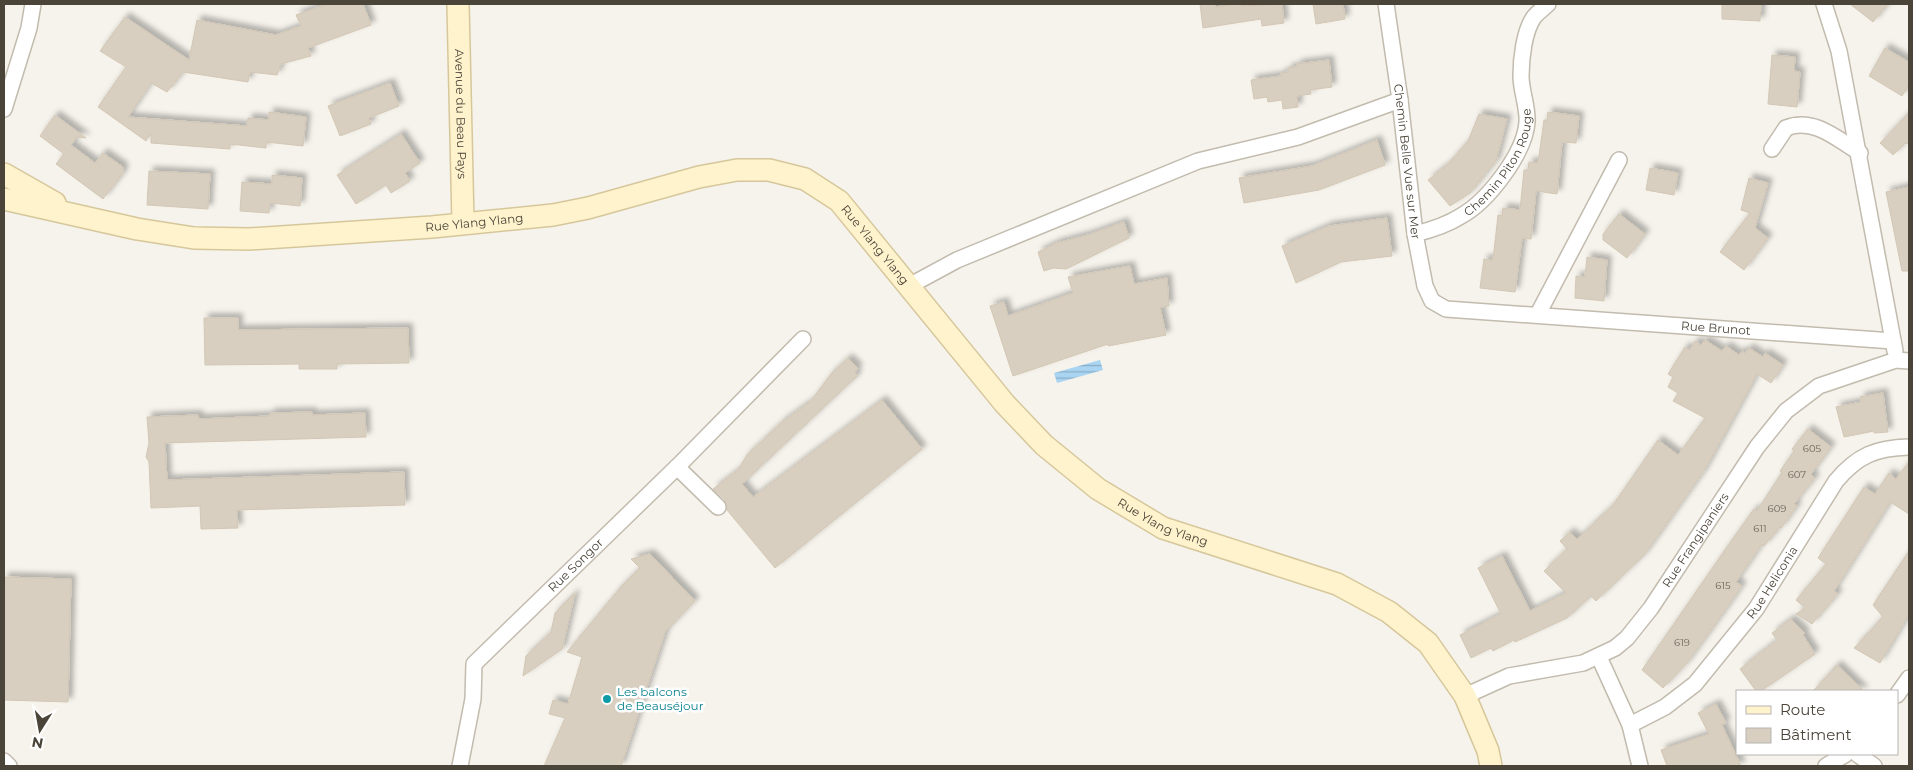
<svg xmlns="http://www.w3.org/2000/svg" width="1913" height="770" font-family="Montserrat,sans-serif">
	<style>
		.water { fill: url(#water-rules) }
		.building { fill: #d8cfc1; stroke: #d3c7b4; filter: url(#shadow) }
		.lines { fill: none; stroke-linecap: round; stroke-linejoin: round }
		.street-casing { stroke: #c2bbae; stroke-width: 18 }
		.secondary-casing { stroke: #d6c79b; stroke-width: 24 }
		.street { stroke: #fff; stroke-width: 15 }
		.secondary { stroke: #fff3cd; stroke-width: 21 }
		.culture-dot { fill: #0f9aa8; stroke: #fff; stroke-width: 2 }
		.labels { text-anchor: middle; stroke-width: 5; stroke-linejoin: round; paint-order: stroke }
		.number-label { font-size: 10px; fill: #6e675b }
		.street-label { font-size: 12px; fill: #4b4439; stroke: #fff }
		.culture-label { font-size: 12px; fill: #0d838f; stroke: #fff; text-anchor: start }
	</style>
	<defs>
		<pattern id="water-rules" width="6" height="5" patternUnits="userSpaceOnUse" patternTransform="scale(1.25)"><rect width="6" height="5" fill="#a9d4f2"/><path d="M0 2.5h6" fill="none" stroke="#8caec5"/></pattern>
		<filter id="shadow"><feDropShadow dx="4.5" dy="-4.5" stdDeviation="2.5" flood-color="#0004"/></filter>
	</defs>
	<rect width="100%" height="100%" fill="#f6f3ec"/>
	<polygon class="water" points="1100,360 1103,370 1057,383 1054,373"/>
	<g class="building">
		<polygon points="327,4 363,4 371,25 308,48 311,56 281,64 277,75 250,72 248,82 183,72 167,92 151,83 128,117 247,126 248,118 269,120 269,112 306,117 303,146 266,142 266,148 230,144 230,149 151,143 151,134 146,141 98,107 126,67 100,51 125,17 189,60 197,20 276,35 301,26 296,15"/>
		<polygon points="1200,4 1215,4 1216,7 1235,4 1242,4 1242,6 1282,4 1284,23 1262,26 1261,19 1203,28"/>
		<polygon points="1313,4 1343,4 1345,19 1316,24"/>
		<polygon points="1722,4 1761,4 1760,21 1722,19"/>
		<polygon points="1850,4 1888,4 1873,22"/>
		<polygon points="1885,48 1909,62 1909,85 1902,96 1869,76"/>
		<polygon points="1772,55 1795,57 1794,71 1800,72 1797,107 1768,104"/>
		<polygon points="1329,60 1332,87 1310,90 1311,94 1297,96 1298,107 1283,109 1282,100 1268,102 1267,97 1254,99 1251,80 1281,76 1281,73 1288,72 1288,68 1297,67 1297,64"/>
		<polygon points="390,83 399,106 369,118 371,124 340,136 328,106"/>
		<polygon points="1548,112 1579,116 1576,143 1562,142 1557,194 1536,191 1531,239 1522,238 1515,292 1480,288 1484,259 1493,260 1498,215 1502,216 1503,208 1520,210 1524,170 1528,170 1529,162 1538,163 1544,120 1547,120"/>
		<polygon points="1909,113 1909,143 1904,144 1893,155 1880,143"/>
		<polygon points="1479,114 1507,119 1496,161 1470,193 1450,206 1428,180 1447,165 1468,141"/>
		<polygon points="55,115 86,138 77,137 71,145 95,163 103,153 123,167 123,173 103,199 56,164 64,154 40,136"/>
		<polygon points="401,134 420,163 405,173 410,181 391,193 386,185 356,204 337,175"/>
		<polygon points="1377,140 1385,165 1319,190 1244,203 1239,178 1312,166"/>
		<polygon points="1650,168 1678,173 1674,195 1646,190"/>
		<polygon points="149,171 210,174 208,209 147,205"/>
		<polygon points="272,175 302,178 300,206 270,203 269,213 240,211 242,182 272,184"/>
		<polygon points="1749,178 1768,183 1755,228 1768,238 1744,270 1720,252 1750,213 1741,210"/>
		<polygon points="1909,187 1909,271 1902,271 1886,192"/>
		<polygon points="1619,214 1645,234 1627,258 1603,240 1603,234"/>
		<polygon points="1387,218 1392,256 1341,262 1296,283 1282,246 1329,226"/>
		<polygon points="1124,222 1129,238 1066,269 1053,268 1044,271 1038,252 1057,243 1088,235"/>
		<polygon points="1587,257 1607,260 1604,301 1575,298 1576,276 1585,277"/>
		<polygon points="1130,266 1134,284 1167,278 1169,306 1160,307 1166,335 1108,346 1108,344 1013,376 990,306 1004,302 1008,316 1073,293 1068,277"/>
		<polygon points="204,318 238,318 238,330 408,328 409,363 337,364 337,369 299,369 299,364 205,365"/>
		<polygon points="1705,340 1722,351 1726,346 1739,355 1742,351 1745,353 1749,348 1763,357 1765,353 1783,365 1771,383 1757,374 1704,471 1662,530 1644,555 1596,601 1591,596 1567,618 1515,642 1514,640 1493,651 1491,648 1471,658 1460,635 1501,614 1478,568 1502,556 1530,611 1566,593 1544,571 1567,549 1560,541 1570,532 1577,539 1613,505 1658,440 1678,455 1705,418 1673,401 1678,393 1668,387 1673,377 1668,374 1685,347 1690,350 1695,341 1701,345"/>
		<polygon points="848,358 858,368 855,373 857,376 742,484 753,497 882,400 922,449 775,568 727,510 725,500 713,489 738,470 747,455 783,421 811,401 831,374"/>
		<polygon points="1883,393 1888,432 1874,433 1874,431 1844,437 1836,407 1861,402 1860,397"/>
		<polygon points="312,412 312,415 365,413 366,437 165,443 167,480 404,472 405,505 237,510 238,528 201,529 200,506 151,508 149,462 146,457 149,443 147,417 198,415 199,419 270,416 270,413"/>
		<polygon points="1808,429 1831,447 1811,474 1815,478 1794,504 1797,506 1781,528 1780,527 1764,546 1762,544 1736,582 1742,586 1726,609 1687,663 1663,688 1642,670 1729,544 1754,509 1757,511 1782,472 1780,471 1794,451 1792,449"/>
		<polygon points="1909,462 1909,514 1890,502 1834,591 1838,594 1812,624 1796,614 1805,608 1796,600 1826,564 1818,558 1864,487 1875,494 1889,473 1896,479"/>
		<polygon points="1909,551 1909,614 1880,663 1854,648 1883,617 1873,605"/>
		<polygon points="650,554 695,601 665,632 621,766 544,766 565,718 549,714 553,700 568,704 582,657 567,652 620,588 640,568 631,559"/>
		<polygon points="4,577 71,579 68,702 4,700"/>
		<polygon points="575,593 562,649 523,676 526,656 551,632 555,613"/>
		<polygon points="1791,619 1805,633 1803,635 1815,654 1761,691 1756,691 1740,669 1777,640 1772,633"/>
		<polygon points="1837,665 1864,691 1813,691"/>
		<polygon points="1716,704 1726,723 1722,725 1741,766 1667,766 1661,750 1709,734 1698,713"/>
	</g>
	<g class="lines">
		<g class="street-casing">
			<g id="street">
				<path id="s1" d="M1386 4 1400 100 1415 234 1425 286 1432 301 1446 309 1893 341"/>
				<polyline points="1824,4 1839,51 1895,351"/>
				<polyline points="4,109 29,28 33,4"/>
				<path d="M1772 149 1786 128C1814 117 1837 139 1860 153"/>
				<path id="s2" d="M1415 234C1431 230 1447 225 1461 216 1488 201 1525 153 1527 122 1528 107 1521 91 1521 76 1521 59 1524 31 1534 17 1538 12 1544 8 1548 4"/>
				<polyline points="909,286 957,260 1198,161 1298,137 1400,100"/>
				<polyline points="1538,314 1619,160"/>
				<polyline points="677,467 718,507"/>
				<polyline points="1599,657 1630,725 1640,766"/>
				<polyline points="1897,695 1909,678"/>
				<path id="s3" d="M1465 696 1509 676 1583 663 1615 648 1627 638 1651 608 1757 447 1786 411 1819 386 1896 360 1909 361"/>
				<path id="s4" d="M1630 725 1665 707 1695 684 1756 609 1836 481C1858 455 1876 448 1909 447"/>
				<polyline points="1857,754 1874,766"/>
				<polyline points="4,761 9,766"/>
				<path id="s5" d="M460 766 473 699 474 664 677 467 803 339"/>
				<polyline points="1826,766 1846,754"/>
			</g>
		</g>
		<g class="secondary-casing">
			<g id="secondary">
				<path id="s6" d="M458 4 463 223"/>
				<polyline points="4,174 55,203"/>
				<path id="s7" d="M4 199 137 229 194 238 249 239 432 227 553 215 588 208 699 177 737 170H769L805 179 839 201 1005 404 1044 445 1098 489 1163 528 1337 584 1389 612 1428 643 1465 696 1488 751 1491 766"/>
			</g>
		</g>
		<use href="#street" class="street"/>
		<use href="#secondary" class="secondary"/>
	</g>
	<circle class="culture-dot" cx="607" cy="699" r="5"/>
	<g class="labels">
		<g class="number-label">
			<text x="1812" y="452">605</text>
			<text x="1797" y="478">607</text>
			<text x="1777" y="512">609</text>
			<text x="1760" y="532">611</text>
			<text x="1723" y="589">615</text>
			<text x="1682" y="646">619</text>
		</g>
		<g class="street-label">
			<text dy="4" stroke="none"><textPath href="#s6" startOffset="110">Avenue du Beau Pays</textPath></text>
			<text dy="4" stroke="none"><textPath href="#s2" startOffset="118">Chemin Piton Rouge</textPath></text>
			<text dy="4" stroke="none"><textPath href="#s1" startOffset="159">Chemin Belle Vue sur Mer</textPath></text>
			<text dy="4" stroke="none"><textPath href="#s7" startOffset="475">Rue Ylang Ylang</textPath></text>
			<text dy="4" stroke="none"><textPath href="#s7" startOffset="910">Rue Ylang Ylang</textPath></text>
			<text dy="4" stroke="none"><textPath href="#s1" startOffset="588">Rue Brunot</textPath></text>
			<text dy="4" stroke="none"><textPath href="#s7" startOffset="1315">Rue Ylang Ylang</textPath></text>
			<text dy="4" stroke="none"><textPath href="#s3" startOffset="294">Rue Frangipaniers</textPath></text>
			<text dy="4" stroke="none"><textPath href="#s5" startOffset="245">Rue Songor</textPath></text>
			<text dy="4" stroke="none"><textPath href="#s4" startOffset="205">Rue Heliconia</textPath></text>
		</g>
		<g class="culture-label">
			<text x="617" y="696">Les balcons<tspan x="617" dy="14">de Beauséjour</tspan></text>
		</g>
	</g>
	<rect width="1913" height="770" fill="none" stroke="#4b4439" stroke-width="10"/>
	<rect x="1736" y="690" width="162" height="65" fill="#ffffff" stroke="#b7b4b0"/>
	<rect x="1746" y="706" width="25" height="8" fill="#fff3cd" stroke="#b7b4b0"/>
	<text x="1780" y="715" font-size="15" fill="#4b4439">Route</text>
	<rect x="1746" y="728" width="25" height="15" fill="#d8cfc1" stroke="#b7b4b0"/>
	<text x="1780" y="740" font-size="15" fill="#4b4439">Bâtiment</text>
	<g transform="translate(40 730) rotate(191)" stroke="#ffffff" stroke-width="4" paint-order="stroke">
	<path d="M0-4L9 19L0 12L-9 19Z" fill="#4b4439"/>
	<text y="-8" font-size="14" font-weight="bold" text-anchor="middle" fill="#4b4439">N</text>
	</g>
</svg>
